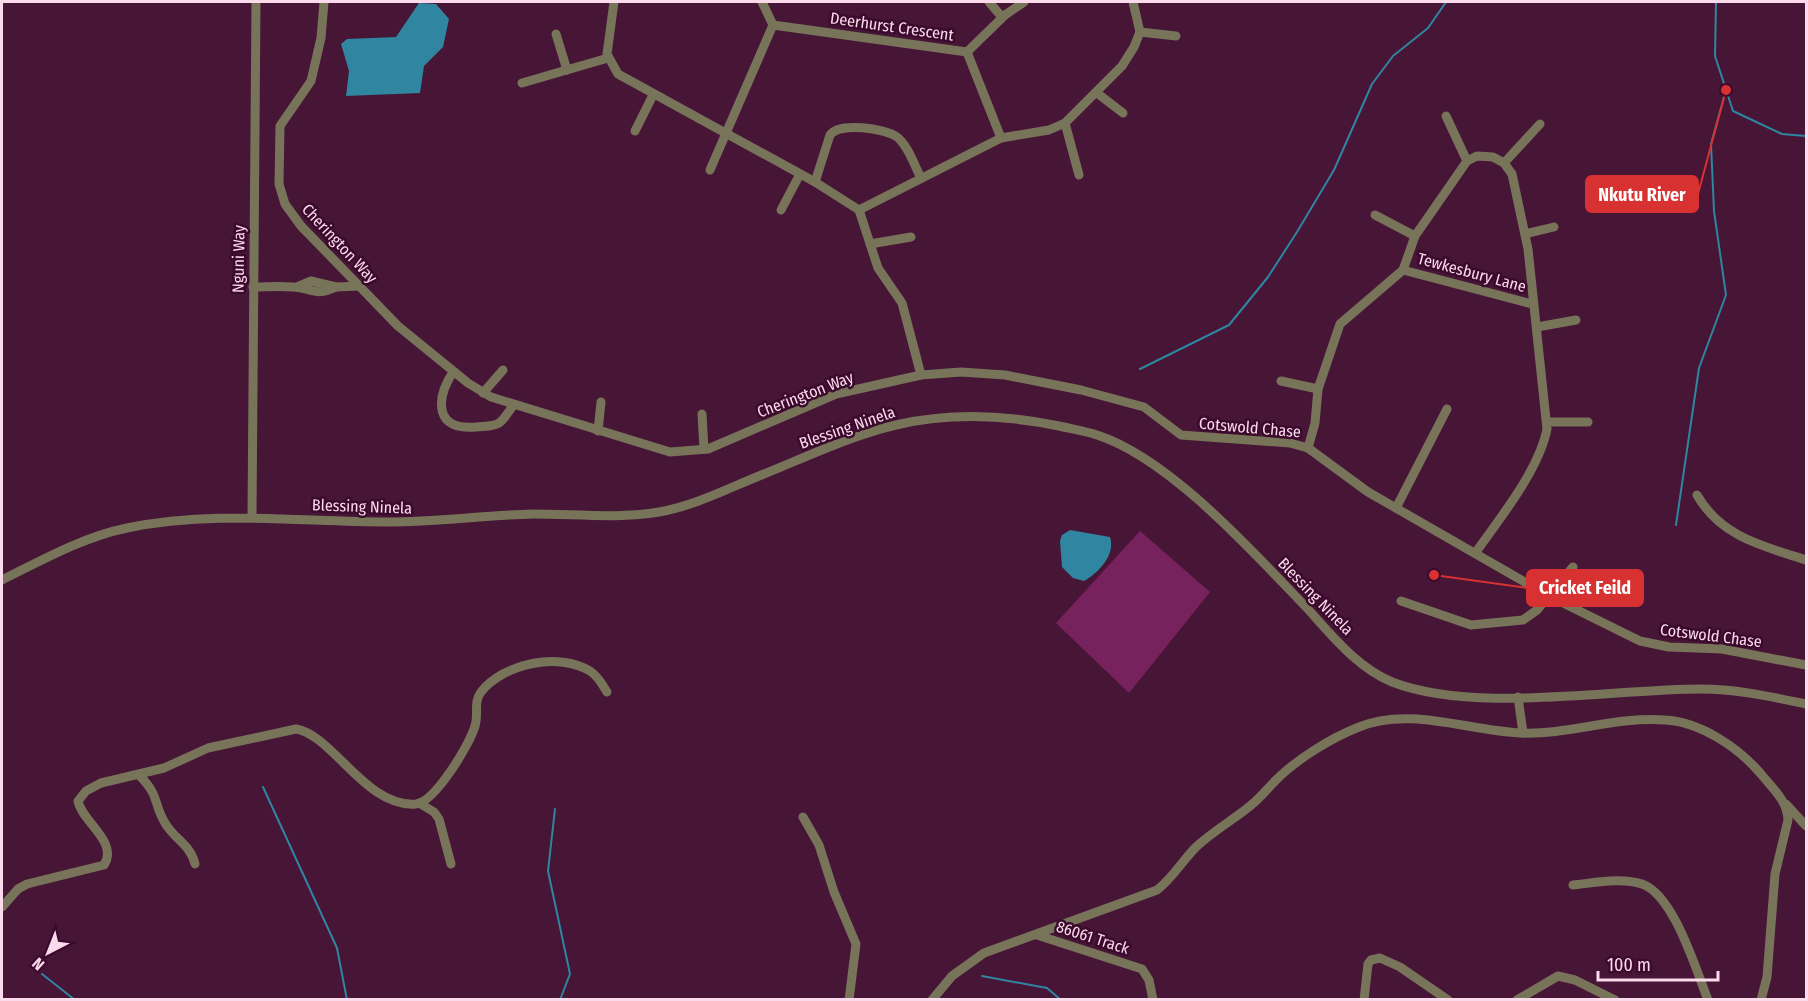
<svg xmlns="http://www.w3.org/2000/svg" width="1808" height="1001" font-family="'Fira Sans Condensed',sans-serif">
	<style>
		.green { fill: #78225d }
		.water { fill: #3085a0 }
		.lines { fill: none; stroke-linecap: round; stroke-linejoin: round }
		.stream { stroke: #3085a0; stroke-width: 2 }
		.minor { stroke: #77745a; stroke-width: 9 }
		.labels { text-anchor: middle; stroke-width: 5; stroke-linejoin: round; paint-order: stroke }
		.street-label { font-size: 16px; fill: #fbdaec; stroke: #3b0a2c }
		.leader { fill: none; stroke: #d83132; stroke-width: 2 }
		.callout-dot { fill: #d83132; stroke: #3b0a2c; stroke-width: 2 }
		.callout { fill: #d83132; stroke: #d83132; stroke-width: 2 }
		.callout-label { font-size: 18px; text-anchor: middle; font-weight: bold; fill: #fff }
	</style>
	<rect width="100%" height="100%" fill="#471536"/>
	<polygon class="green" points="1140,531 1210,592 1129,693 1056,623"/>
	<g class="water">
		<polygon points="419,3 436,4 449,19 443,47 424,66 420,93 346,96 349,71 341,44 347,39 396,37"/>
		<path d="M1070 530 1110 537C1116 555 1098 573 1084 581L1073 578 1062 567 1060 541 1062 535Z"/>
	</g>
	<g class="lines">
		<g class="stream">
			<polyline points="1716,2 1715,56 1733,111 1782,134 1806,136"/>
			<polyline points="1140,369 1229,325 1268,277 1297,232 1334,170 1372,84 1393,56 1428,28 1446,2"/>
			<polyline points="1676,525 1699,368 1726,295 1714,211 1711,144 1726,90"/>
			<polyline points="263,787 337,948 347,1000"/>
			<polyline points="555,809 548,871 570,974 560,1000"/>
			<polyline points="42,974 75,1000"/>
			<polyline points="982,976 1047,988 1061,1000"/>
		</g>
		<g class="minor">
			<polyline points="324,2 321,38 311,81 280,126 279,184 285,204 301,226 398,326 468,383 491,397 670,452 708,449 836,394 921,375 961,372 1005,375 1081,390 1144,407 1181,435 1290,443 1308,448 1368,492 1549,596 1640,641 1669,647 1722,649 1806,665"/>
			<polyline points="614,2 607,54 618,74 815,182 859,210 878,268 902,303 921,375"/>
			<polyline points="762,2 773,25"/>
			<polyline points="989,2 1002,17"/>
			<polyline points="773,25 967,52 1005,15 1024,2"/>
			<polyline points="1140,32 1176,36"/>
			<polyline points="556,34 567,70"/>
			<polyline points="967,52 1001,138"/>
			<polyline points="522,83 608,58"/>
			<polyline points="1097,93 1123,113"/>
			<polyline points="1446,116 1467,161"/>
			<polyline points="1065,123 1079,175"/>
			<polyline points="635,131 653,95"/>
			<polyline points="1504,163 1540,124"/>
			<polyline points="710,170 773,25"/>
			<path d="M815 182 830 135C839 122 885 128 897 137 908 145 915 167 921 178"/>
			<polyline points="781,210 800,174"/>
			<polyline points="859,210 1001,138 1049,130 1065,123 1122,66 1134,47 1140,32 1133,2"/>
			<polyline points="1375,215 1415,236"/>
			<polyline points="1525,234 1554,227"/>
			<polyline points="870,244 911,237"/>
			<polyline points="1403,270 1532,304"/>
			<path d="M253 287C266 287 279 286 293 287 312 288 315 297 336 287"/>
			<polyline points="297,287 311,281 336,287 360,286"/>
			<polyline points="1537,327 1576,320"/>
			<path d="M453 372C435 400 435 431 476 427 484 426 493 427 499 423 505 419 509 410 514 405"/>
			<polyline points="1281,381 1318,389"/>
			<polyline points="483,393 503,370"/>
			<polyline points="702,414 704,449"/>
			<polyline points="1547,422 1588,422"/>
			<polyline points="598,431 601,402"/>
			<path d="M1308 448 1315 423 1318 389 1340 324 1403 270 1415 236 1467 161 1477 156 1493 157 1504 163 1512 174 1528 249 1547 429C1539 470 1500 518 1476 552"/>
			<path d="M1697 495C1721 537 1763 546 1806 560"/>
			<polyline points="1396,508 1447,409"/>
			<polyline points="252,517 256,2"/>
			<path d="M2 580C42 560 83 537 127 528 213 510 301 522 388 522 437 522 485 515 533 514 575 514 618 519 659 512 694 506 727 489 759 476 804 458 849 436 896 425 948 413 1006 415 1059 426 1072 429 1085 431 1097 435 1169 458 1253 552 1305 606 1331 634 1356 667 1392 682 1475 714 1611 689 1701 689 1737 689 1772 697 1806 704"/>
			<polyline points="1401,601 1471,625 1523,620 1537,610 1573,567"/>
			<polyline points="1518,697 1523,733"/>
			<path d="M139 775C160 796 153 803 165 823 175 840 190 844 195 864"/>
			<polyline points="419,803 434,812 439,819 451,864"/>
			<polyline points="1786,804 1806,826"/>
			<polyline points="803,817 819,845 834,892 856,944 849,1000"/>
			<path d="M1573 885C1594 883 1621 877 1642 884 1674 895 1696 970 1708 1000"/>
			<path d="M2 907 18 889 27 884 104 865C119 842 82 822 78 801L86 791 101 783 164 768 208 748 296 729C333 735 366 808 416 804 435 802 470 744 475 726 479 714 473 702 481 692 504 663 559 652 590 671 598 676 602 684 607 692"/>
			<polyline points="1037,935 1142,969 1149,980 1153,1000"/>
			<path d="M932 1000 952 976 984 953 1157 890C1173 878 1182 861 1196 847 1213 831 1233 820 1250 806 1260 798 1267 789 1276 780 1297 759 1331 738 1359 727 1409 706 1469 731 1521 733 1569 735 1617 716 1665 720 1701 722 1739 748 1761 774 1773 789 1787 800 1788 820L1775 874 1767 977 1761 1000"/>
			<polyline points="1364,1000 1368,964 1371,960 1380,958 1400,967 1448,1000"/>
			<polyline points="1517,1000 1558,976 1575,980 1615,1000"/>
		</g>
	</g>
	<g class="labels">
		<g class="street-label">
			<text transform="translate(892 26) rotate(8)" y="6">Deerhurst Crescent</text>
			<text transform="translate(340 243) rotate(47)" y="6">Cherington Way</text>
			<text transform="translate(238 259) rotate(-89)" y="6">Nguni Way</text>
			<text transform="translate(1472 272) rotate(15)" y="6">Tewkesbury Lane</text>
			<text transform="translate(805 394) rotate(-21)" y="6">Cherington Way</text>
			<text transform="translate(847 427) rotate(-19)" y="6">Blessing Ninela</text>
			<text transform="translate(1250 427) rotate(5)" y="6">Cotswold Chase</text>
			<text transform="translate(362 506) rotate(2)" y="6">Blessing Ninela</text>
			<text transform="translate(1316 596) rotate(46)" y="6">Blessing Ninela</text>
			<text transform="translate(1711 635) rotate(7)" y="6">Cotswold Chase</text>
			<text transform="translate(1093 937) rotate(18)" y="6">86061 Track</text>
		</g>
	</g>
	<path class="leader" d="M1726 90L1698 194M1434 575L1527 588"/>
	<g class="callout-dot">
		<circle cx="1726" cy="90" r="6"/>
		<circle cx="1434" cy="575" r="6"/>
	</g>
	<g class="callout">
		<rect x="1586" y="176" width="112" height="36" rx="6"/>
		<rect x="1527" y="570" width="116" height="36" rx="6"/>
	</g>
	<g class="callout-label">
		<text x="1642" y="201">Nkutu River</text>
		<text x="1585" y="594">Cricket Feild</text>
	</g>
	<rect width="1808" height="1001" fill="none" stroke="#fbdaec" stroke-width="6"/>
	<g transform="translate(48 953) rotate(222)" stroke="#3b0a2c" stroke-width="4.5" paint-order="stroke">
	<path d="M0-4.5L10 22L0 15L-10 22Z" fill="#fbdaec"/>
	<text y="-9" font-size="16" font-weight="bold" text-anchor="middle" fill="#fbdaec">N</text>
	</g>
	<path d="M1598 971v9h120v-9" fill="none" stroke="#fbdaec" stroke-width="3"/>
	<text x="1607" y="971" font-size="18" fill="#fbdaec" stroke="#3b0a2c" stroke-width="4.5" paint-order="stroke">100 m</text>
</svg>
